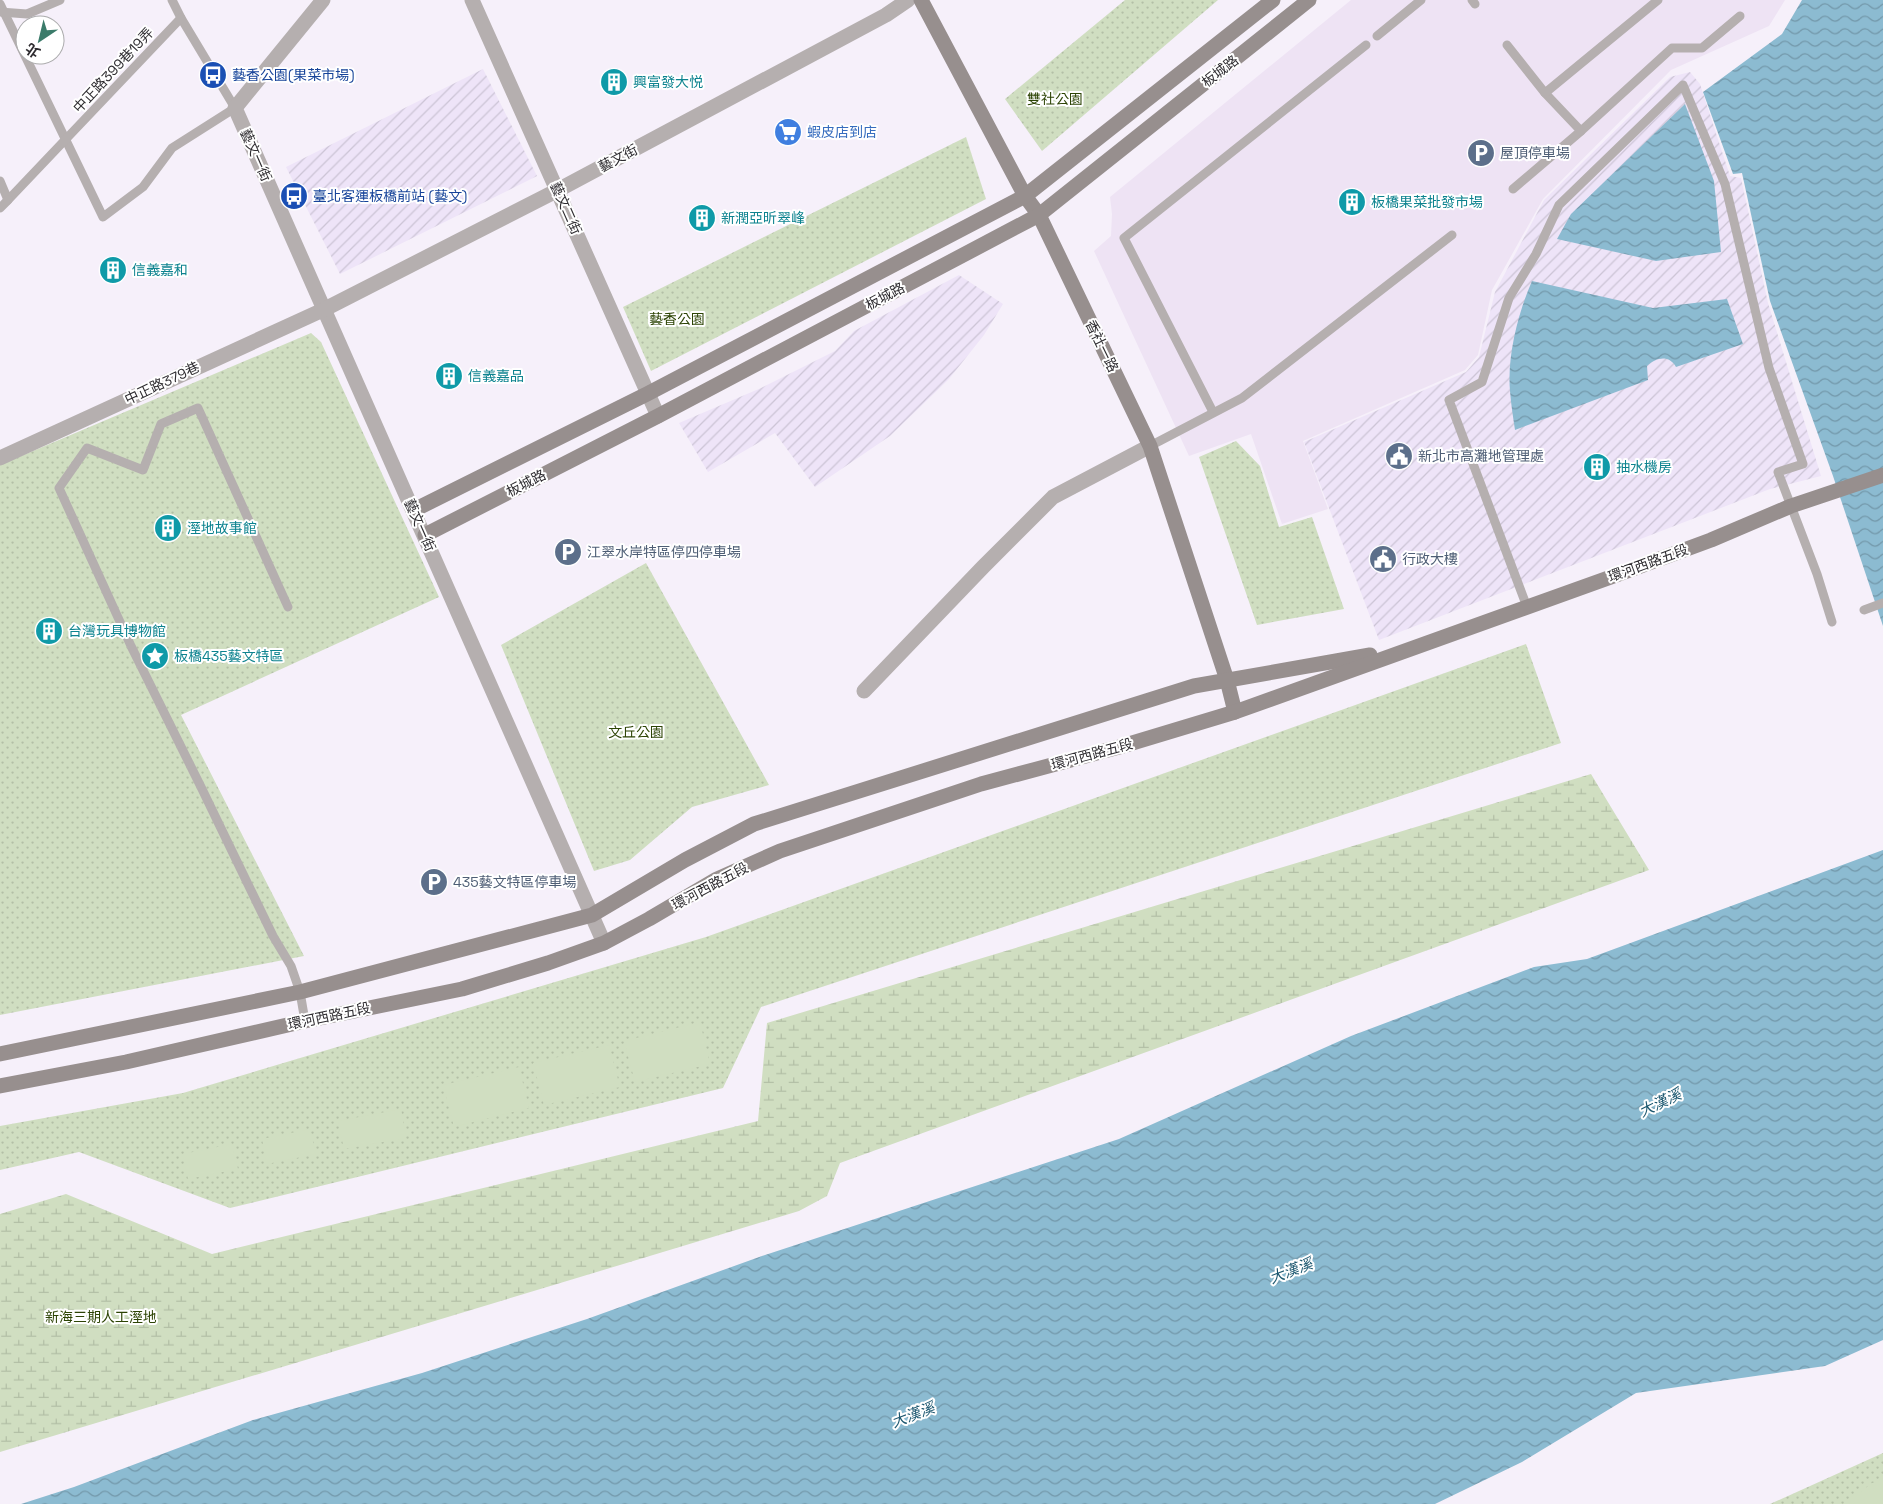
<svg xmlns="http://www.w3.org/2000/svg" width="1883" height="1504" font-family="'Space Grotesk','Noto Sans TC',sans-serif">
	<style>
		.built { fill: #eee3f4 }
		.industrial { fill: url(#industrial-furrows) }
		.wetland { fill: url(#wetland-marsh) }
		.park { fill: url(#park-dots) }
		.pitch { fill: #d0dec1 }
		.water { fill: url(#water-waves) }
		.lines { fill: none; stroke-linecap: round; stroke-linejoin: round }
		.lane { stroke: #b5afaf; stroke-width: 9 }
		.street { stroke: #b5afaf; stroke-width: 15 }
		.secondary { stroke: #978f8e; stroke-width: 15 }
		.labels { text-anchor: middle; stroke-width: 4; stroke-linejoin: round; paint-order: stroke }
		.street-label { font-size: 14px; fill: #2e2c30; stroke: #fff }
		.transit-label { font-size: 14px; fill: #164399; stroke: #fff; text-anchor: start }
		.culture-label { font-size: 14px; fill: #0d838f; stroke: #fff; text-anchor: start }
		.park-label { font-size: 14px; fill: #2d4405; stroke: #fff }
		.shop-label { font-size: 14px; fill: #366cbe; stroke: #fff; text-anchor: start }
		.service-label { font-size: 14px; fill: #4e5e75; stroke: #fff; text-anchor: start }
		.water-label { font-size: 15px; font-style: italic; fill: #1d5870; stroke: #fff }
	</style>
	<defs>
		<pattern id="industrial-furrows" width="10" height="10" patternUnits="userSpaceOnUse" patternTransform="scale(1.25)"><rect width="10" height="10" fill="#eee4f8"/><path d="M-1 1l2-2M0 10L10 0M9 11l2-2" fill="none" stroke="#ccc4d5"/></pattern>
		<pattern id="wetland-marsh" width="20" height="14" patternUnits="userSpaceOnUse" patternTransform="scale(1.25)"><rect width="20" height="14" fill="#d0dec1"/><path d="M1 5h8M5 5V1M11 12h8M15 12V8" fill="none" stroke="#b3bfa6"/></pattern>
		<pattern id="park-dots" width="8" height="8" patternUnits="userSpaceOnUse" patternTransform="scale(1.25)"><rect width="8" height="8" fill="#d0dec1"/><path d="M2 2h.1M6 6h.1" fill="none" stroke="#b3bfa6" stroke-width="1.8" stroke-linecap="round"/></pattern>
		<pattern id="water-waves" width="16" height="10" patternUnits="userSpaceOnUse" patternTransform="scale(1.25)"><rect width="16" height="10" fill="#8cbbd1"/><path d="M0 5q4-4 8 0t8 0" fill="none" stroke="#7398aa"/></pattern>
	</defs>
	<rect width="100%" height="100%" fill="#f6f0fa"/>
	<polygon class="built" points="1351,0 1785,0 1769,26 1671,70 1543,199 1492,290 1478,355 1465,370 1303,441 1328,509 1282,524 1251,434 1189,456 1094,251 1111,236 1112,214 1110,197"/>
	<g class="industrial">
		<polygon points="483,69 537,176 340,274 286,167"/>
		<polygon points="1690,72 1700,84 1730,176 1741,178 1768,303 1821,476 1770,489 1379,640 1304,442 1466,372 1479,357 1495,292 1544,200 1670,77"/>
		<polygon points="959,275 1003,304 984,335 949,379 890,436 815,487 775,433 708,472 679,423 761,388 835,351 854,331"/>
	</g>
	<polygon class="wetland" points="1591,774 1649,870 840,1163 827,1196 799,1211 0,1452 0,1214 66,1194 212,1254 758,1121 767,1023"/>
	<g class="park">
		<polygon points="1125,0 1218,0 1042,151 1005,99"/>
		<polygon points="966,137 986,199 651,371 623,307"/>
		<polygon points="311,333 321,342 439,597 181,715 304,956 0,1015 0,465"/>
		<polygon points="1236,441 1260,466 1279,527 1312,517 1344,609 1257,625 1199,457"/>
		<polygon points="646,563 769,785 692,807 630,860 594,871 501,645"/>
		<polygon points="1526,644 1561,743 761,1007 723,1088 230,1208 79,1152 0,1170 0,1126 183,1093 706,937"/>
		<polygon points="1883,1453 1883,1504 1770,1504"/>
	</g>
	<g class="pitch">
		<polygon points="700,1022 710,1064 635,1082 624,1041"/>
		<polygon points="609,1045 620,1087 544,1105 533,1063"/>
		<polygon points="519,1067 529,1108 454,1127 443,1085"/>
		<polygon points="401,1109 406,1138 344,1149 338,1121"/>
		<polygon points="310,1129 316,1154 267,1164 262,1139"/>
		<polygon points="232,1144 238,1169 188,1179 183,1154"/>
		<polygon points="1883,1480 1883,1504 1845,1504 1872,1483"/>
	</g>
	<g class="water">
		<polygon points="1802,0 1883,0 1883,626 1833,476 1770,301 1742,173 1733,174 1703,92 1782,34"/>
		<polygon points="1685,104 1714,181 1721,252 1656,261 1557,239 1571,214"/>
		<path d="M1532 281 1653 308 1727 299 1743 344 1676 367C1669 355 1657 357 1647 366L1648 380 1515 430C1513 417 1511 404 1510 391 1507 356 1518 313 1532 281Z"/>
		<polygon points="1883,850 1883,1340 1825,1366 1636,1393 1522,1462 1435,1504 21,1504 74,1487 253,1420 422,1373 587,1319 762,1256 1119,1139 1351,1036 1534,967 1587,959"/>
	</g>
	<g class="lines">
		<g class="lane">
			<polyline points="1472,0 1475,4"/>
			<polyline points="0,4 103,217 143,187 172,148 235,108 181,18 172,0"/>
			<polyline points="0,12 27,14 60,0"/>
			<polyline points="1377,36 1421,0"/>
			<polyline points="1507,45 1545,93 1581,131 1513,189"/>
			<polyline points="1545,93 1658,0"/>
			<polyline points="1581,131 1672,48 1702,48 1740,16"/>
			<polyline points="0,181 8,200 181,18"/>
			<polyline points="0,208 8,200"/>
			<polyline points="1213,412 1124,238 1366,45"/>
			<polyline points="1150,446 1242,398 1452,235"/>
			<polyline points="288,607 198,408 161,424 143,470 87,448 59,488 131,646 202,789 273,936 291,966 300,992 305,1021"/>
			<polyline points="1527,607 1449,400 1482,382 1509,298 1536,254 1559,205 1683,85 1725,184 1769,368 1803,464 1778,472 1817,574 1832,622"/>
			<polyline points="1864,610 1883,603"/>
		</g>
		<g class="street">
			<polyline points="323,0 235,108 604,943"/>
			<polyline points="472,0 658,416"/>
			<polyline points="0,458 325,309 558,190 886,15 908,0"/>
			<polyline points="864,691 983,567 1053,497 1150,446"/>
		</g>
		<g class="secondary">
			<polyline points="921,0 1025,196 1039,215 1150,446 1227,680 1235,712"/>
			<polyline points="414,510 647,394 1025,196 1273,0"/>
			<polyline points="425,535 658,416 1039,215 1309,0"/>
			<polyline points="0,1054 300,992 592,915 685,860 754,824 1194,686 1370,655"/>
			<polyline points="0,1086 126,1062 305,1021 462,989 548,963 604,943 649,919 717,879 780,851 981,784 1119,747 1235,712 1611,577 1711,540 1791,506 1883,475"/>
		</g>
	</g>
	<defs>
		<g id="bus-disc" transform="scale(1.4375)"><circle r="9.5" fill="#1a4fb4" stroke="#fff"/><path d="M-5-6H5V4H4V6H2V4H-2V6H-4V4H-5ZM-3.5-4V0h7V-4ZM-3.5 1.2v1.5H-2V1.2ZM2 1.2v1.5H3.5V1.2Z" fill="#fff"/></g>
		<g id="building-disc" transform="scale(1.4375)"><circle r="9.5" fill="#0f9aa8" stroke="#fff"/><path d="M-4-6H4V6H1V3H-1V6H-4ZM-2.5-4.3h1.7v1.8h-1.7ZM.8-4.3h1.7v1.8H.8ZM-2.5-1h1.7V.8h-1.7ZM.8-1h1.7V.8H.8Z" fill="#fff"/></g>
		<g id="supermarket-disc" transform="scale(1.4375)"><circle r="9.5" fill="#3f7fe0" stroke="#fff"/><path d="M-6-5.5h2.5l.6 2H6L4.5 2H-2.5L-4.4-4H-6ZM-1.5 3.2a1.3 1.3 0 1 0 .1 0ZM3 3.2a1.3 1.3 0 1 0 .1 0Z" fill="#fff"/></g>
		<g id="parking-disc" transform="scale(1.4375)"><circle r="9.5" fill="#5c6f8a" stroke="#fff"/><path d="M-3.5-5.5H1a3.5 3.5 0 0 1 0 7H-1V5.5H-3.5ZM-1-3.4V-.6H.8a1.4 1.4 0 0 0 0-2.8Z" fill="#fff"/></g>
		<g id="civic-disc" transform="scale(1.4375)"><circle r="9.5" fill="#5c6f8a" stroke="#fff"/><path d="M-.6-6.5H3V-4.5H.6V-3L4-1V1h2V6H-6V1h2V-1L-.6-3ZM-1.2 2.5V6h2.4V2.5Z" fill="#fff"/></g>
		<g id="sight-disc" transform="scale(1.4375)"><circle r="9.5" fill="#0f9aa8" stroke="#fff"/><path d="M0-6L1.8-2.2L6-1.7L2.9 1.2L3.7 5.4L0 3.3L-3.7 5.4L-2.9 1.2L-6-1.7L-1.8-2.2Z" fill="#fff"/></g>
	</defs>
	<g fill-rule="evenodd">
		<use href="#bus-disc" x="213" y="75"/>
		<use href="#building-disc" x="614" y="82"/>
		<use href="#supermarket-disc" x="788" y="132"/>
		<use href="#parking-disc" x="1481" y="153"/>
		<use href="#bus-disc" x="294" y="196"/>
		<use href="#building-disc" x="1352" y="202"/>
		<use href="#building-disc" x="702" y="218"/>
		<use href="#building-disc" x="113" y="270"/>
		<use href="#building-disc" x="449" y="376"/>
		<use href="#civic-disc" x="1399" y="456"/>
		<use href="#building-disc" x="1597" y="467"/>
		<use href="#building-disc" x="168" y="528"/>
		<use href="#parking-disc" x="568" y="552"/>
		<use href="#civic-disc" x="1383" y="559"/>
		<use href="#building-disc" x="49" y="631"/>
		<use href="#sight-disc" x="155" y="656"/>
		<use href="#parking-disc" x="434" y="882"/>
	</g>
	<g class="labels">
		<g class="street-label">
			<text transform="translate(113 70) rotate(-47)" y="5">中正路399巷19弄</text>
			<text transform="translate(1220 71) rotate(-38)" y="5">板城路</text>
			<text transform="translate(256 155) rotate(66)" y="5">藝文一街</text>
			<text transform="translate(618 158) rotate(-28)" y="5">藝文街</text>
			<text transform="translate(566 208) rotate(66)" y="5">藝文二街</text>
			<text transform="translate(885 296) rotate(-28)" y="5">板城路</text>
			<text transform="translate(1102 346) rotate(64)" y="5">香社一路</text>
			<text transform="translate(162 383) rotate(-25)" y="5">中正路379巷</text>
			<text transform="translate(526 483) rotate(-27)" y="5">板城路</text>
			<text transform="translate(420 525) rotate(66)" y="5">藝文一街</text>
			<text transform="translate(1648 563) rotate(-20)" y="5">環河西路五段</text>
			<text transform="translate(1092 754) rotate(-15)" y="5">環河西路五段</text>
			<text transform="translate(710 886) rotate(-28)" y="5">環河西路五段</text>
			<text transform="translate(329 1016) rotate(-12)" y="5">環河西路五段</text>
		</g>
		<g class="transit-label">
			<text x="232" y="80">藝香公園(果菜市場)</text>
			<text x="313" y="201">臺北客運板橋前站 (藝文)</text>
		</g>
		<g class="culture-label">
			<text x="633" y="87">興富發大悦</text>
			<text x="1371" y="207">板橋果菜批發市場</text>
			<text x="721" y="223">新潤亞昕翠峰</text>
			<text x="132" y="275">信義嘉和</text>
			<text x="468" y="381">信義嘉品</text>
			<text x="1616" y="472">抽水機房</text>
			<text x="187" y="533">溼地故事館</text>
			<text x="68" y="636">台灣玩具博物館</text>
			<text x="174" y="661">板橋435藝文特區</text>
		</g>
		<g class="park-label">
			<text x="1055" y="104">雙社公園</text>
			<text x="677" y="324">藝香公園</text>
			<text x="636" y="737">文丘公園</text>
			<text x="101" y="1322">新海三期人工溼地</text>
		</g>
		<g class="shop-label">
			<text x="807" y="137">蝦皮店到店</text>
		</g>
		<g class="service-label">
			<text x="1500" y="158">屋頂停車場</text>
			<text x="1418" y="461">新北市高灘地管理處</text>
			<text x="587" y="557">江翠水岸特區停四停車場</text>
			<text x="1402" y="564">行政大樓</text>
			<text x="453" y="887">435藝文特區停車場</text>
		</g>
		<g class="water-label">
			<text transform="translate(1660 1103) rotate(-26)" y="5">大漢溪</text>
			<text transform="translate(1291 1271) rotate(-21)" y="5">大漢溪</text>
			<text transform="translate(913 1415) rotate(-21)" y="5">大漢溪</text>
		</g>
	</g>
	<g transform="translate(40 40) rotate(215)"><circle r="24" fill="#ffffff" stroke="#ababac"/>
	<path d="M0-4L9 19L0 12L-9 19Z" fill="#3b7b6a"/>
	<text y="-8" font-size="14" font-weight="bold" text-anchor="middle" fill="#2e2c30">北</text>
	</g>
</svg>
